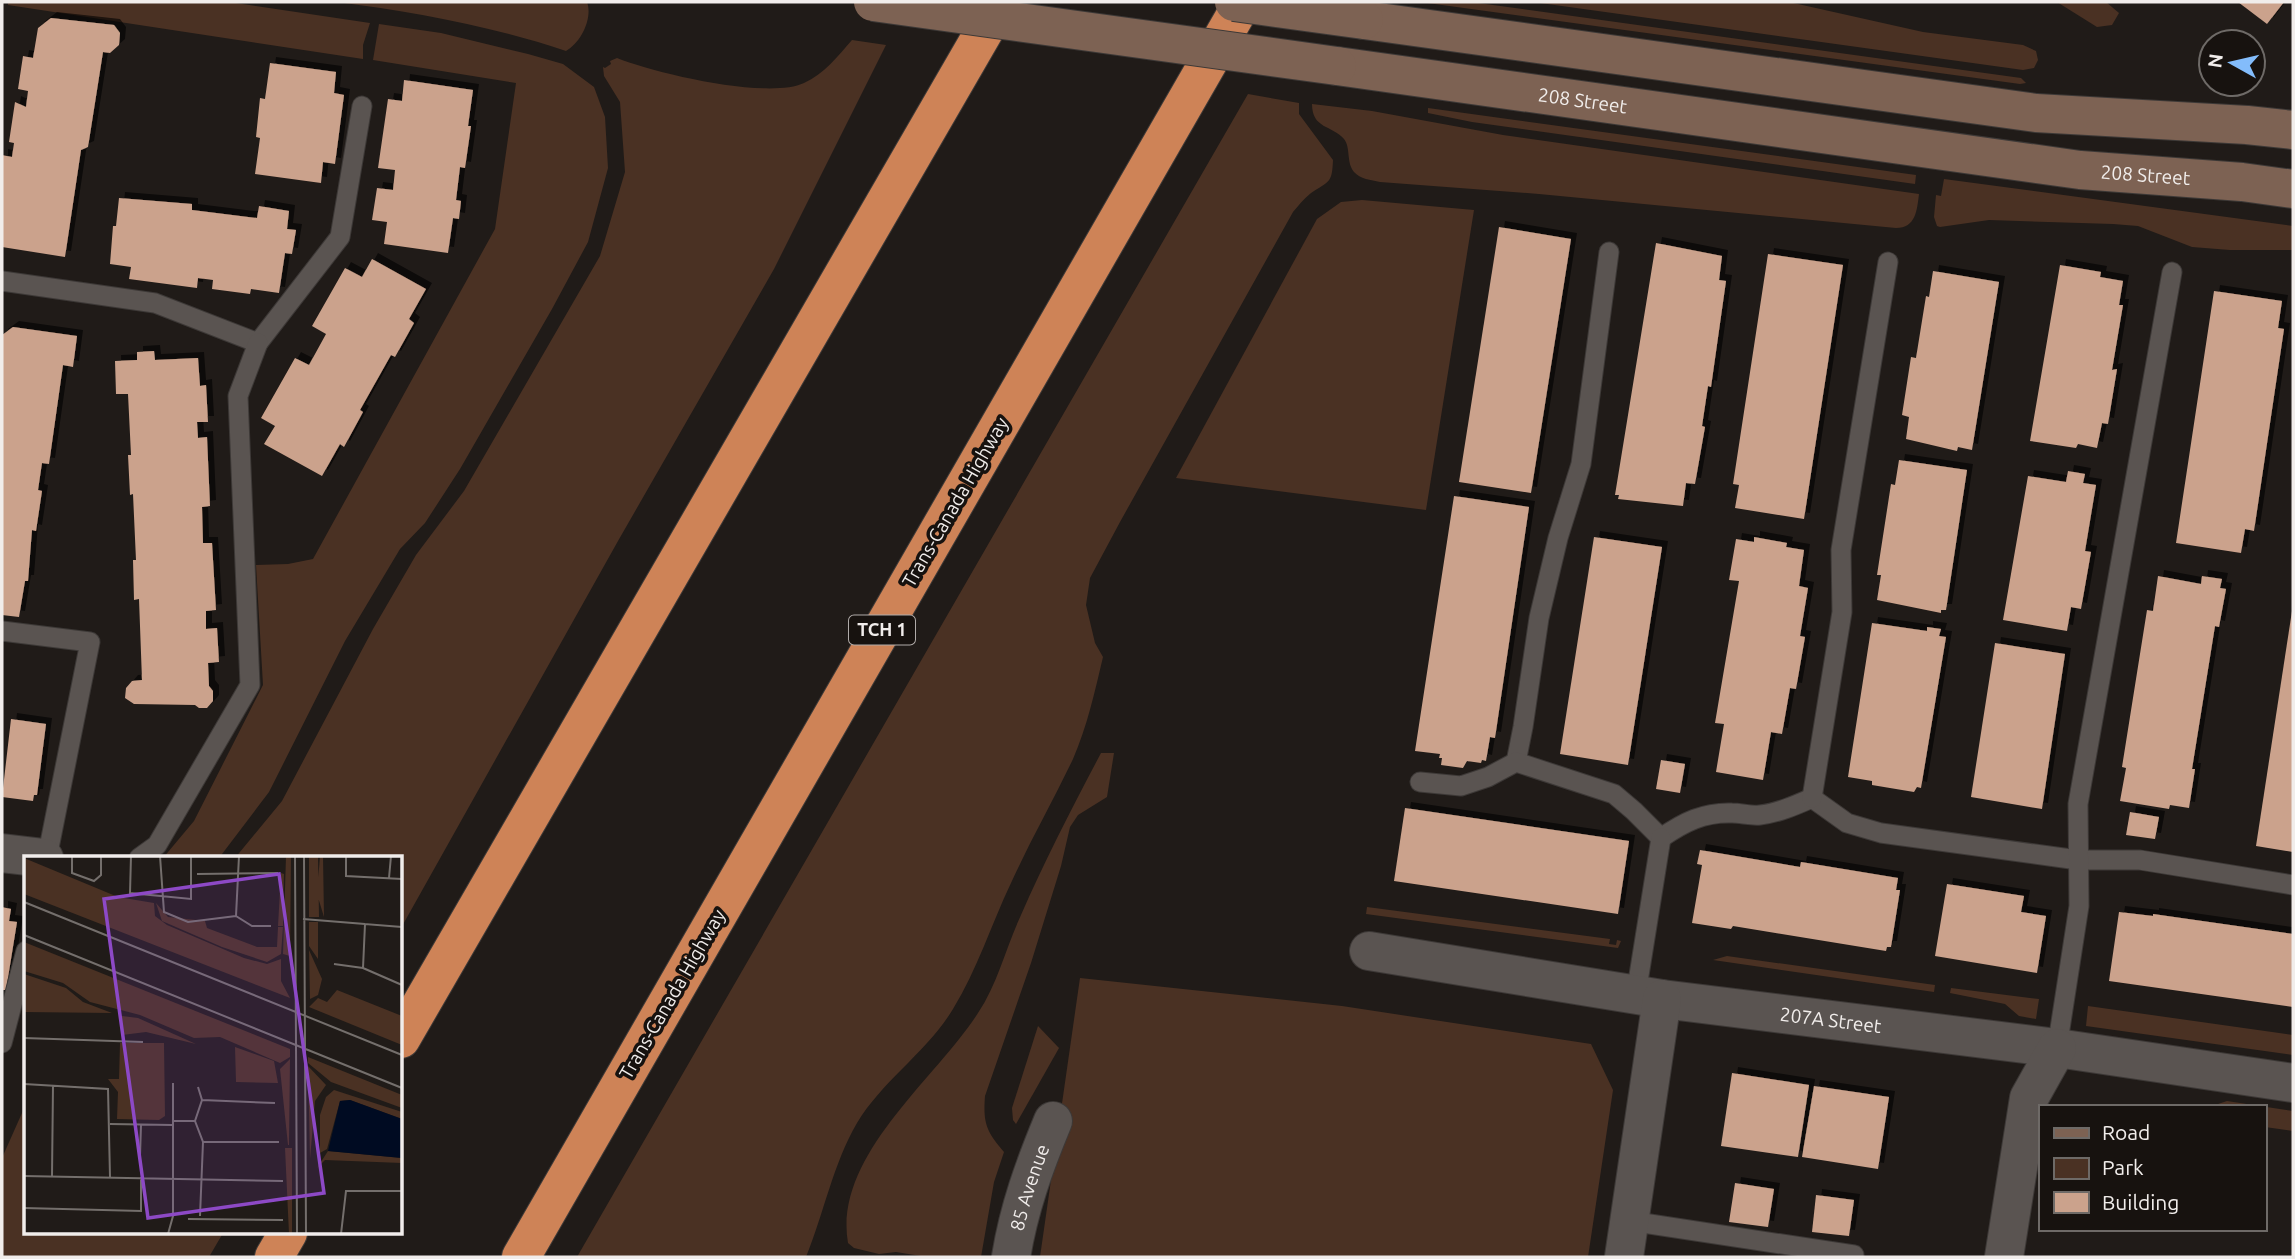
<svg xmlns="http://www.w3.org/2000/svg" width="2295" height="1259" font-family="Ubuntu,sans-serif">
	<style>
		.green { fill: #4a3123 }
		.building { fill: #cba28c; filter: url(#shadow) }
		.lines { fill: none; stroke-linecap: round; stroke-linejoin: round }
		.lane-casing { stroke: #3d3937; stroke-width: 21 }
		.street-casing { stroke: #3d3937; stroke-width: 40 }
		.secondary-casing { stroke: #3d3937; stroke-width: 40 }
		.highway-casing { stroke: #3d3937; stroke-width: 40 }
		.lane { stroke: #5a5451; stroke-width: 19 }
		.street { stroke: #5a5451; stroke-width: 38 }
		.secondary { stroke: #7d6253; stroke-width: 38 }
		.highway { stroke: #ce8357; stroke-width: 38 }
		.secondary-bridge-casing { stroke: #3d3937; stroke-width: 40; stroke-linecap: butt }
		.secondary-bridge { stroke: #7d6253; stroke-width: 38 }
		.labels { text-anchor: middle; stroke-width: 7; stroke-linejoin: round; paint-order: stroke }
		.shield { fill: #17120f; stroke: #b0aba9; stroke-width: 2 }
		.shield-label { font-size: 18px; font-weight: bold; fill: #f1edeb }
		.street-label { font-size: 19px; fill: #f1edeb; stroke: #17120f }
		.inset-road { fill: none; stroke: #746f6c; stroke-width: 2 }
		.view { fill: #8d49c6; fill-opacity: 0.15; stroke: #8d49c6; stroke-width: 3.5 }
		.inset-edge { fill: none; stroke: #f1edeb; stroke-width: 3.5 }
	</style>
	<defs>
		<filter id="shadow"><feDropShadow dx="6" dy="-6" stdDeviation="0" flood-color="#0009"/></filter>
	</defs>
	<rect width="100%" height="100%" fill="#201b18"/>
	<g class="green">
		<polygon points="8,2 229,2 370,23 363,45 363,59 8,5"/>
		<path d="M337 2H587C593 18 581 43 566 51 491 26 414 12 337 2Z"/>
		<polygon points="1420,2 1471,2 2021,78 2026,83 2020,84"/>
		<polygon points="1533,2 1789,2 1923,32 2023,45 2036,51 2038,60 2034,68 2023,70"/>
		<polygon points="2057,2 2106,2 2119,13 2112,25 2097,27"/>
		<polygon points="379,24 441,33 528,54 563,64 594,87 605,117 608,168 588,242 552,309 460,469 425,523 400,549 345,641 269,792 219,858 163,858 194,821 263,685 256,565 288,564 313,559 495,229 516,83 373,60"/>
		<path d="M852 40 886 45 774 269 618 541 401 928V858H235L282 801 373 629 416 555 464 491 600 256 625 172 620 102 604 76 603 67 605 68 611 64 610 61 617 58C654 73 768 100 804 83 824 74 838 56 852 40Z"/>
		<path d="M1248 94 1299 103V114L1333 160C1332 182 1330 181 1314 191 1306 196 1299 205 1293 212L1120 522 1090 578 1086 605 1095 643 1103 657C1095 691 1087 727 1073 759 1053 801 1030 841 1011 883 991 925 977 970 953 1009 927 1052 883 1080 857 1123 833 1164 824 1213 806 1257H577Z"/>
		<path d="M1312 104 1372 111 1503 135 1919 194C1917 210 1916 228 1896 228L1539 194 1380 182C1371 180 1360 179 1354 172 1346 162 1351 148 1344 139 1332 125 1312 129 1312 104Z"/>
		<polygon points="1428,108 1916,175 1915,184 1472,122 1428,113"/>
		<polygon points="1944,179 2293,226 2293,250 2230,250 2192,247 2138,226 2113,224 1989,220 1940,227 1937,226 1934,217 1936,195 1941,196"/>
		<polygon points="1362,200 1474,210 1426,510 1176,478 1317,219 1341,202"/>
		<path d="M1101 753H1114L1107 797 1078 815 1070 827 1061 866 1031 963 985 1096C983 1123 986 1131 1004 1152L994 1182 981 1257H927L896 1252 879 1254 854 1248 848 1243C833 1156 936 1079 978 1013 998 983 1006 947 1021 915 1045 860 1073 806 1101 753Z"/>
		<polygon points="1367,907 1610,939 1609,944 1616,945 1617,940 1621,941 1618,948 1366,914"/>
		<polygon points="1727,956 1935,985 1934,992 1713,960"/>
		<polygon points="1080,978 1342,1006 1591,1044 1613,1090 1588,1257 1040,1257"/>
		<polygon points="1951,988 2039,999 2036,1019 2019,1016 2005,1004 1950,993"/>
		<polygon points="2088,1006 2293,1035 2293,1055 2086,1026"/>
		<polygon points="1038,1026 1059,1048 1016,1124 1013,1120 1012,1108"/>
		<polygon points="2227,1101 2293,1111 2293,1131 2265,1127 2265,1107 2209,1107"/>
		<polygon points="26,1104 26,1233 223,1233 209,1257 2,1257 2,1158"/>
	</g>
	<g class="building">
		<polygon points="2238,2 2284,2 2267,24"/>
		<polygon points="51,18 114,25 120,33 119,45 110,53 103,52 88,147 81,150 65,257 2,247 2,155 12,157 14,143 9,142 15,102 26,107 28,91 18,89 23,56 33,58 38,28"/>
		<polygon points="270,63 336,72 334,93 344,95 335,164 323,162 321,183 255,174 260,138 256,137 260,98 265,99"/>
		<polygon points="404,80 473,90 468,126 471,126 465,168 460,167 456,200 461,201 459,219 453,218 448,253 384,244 387,222 372,220 377,188 393,190 395,170 378,168 388,99 402,101"/>
		<polygon points="119,198 192,204 192,210 257,218 259,206 289,211 287,229 296,230 292,254 285,253 279,293 251,289 250,294 212,289 213,280 198,278 197,288 129,279 131,267 110,264 113,226 116,226"/>
		<polygon points="1499,227 1571,239 1531,493 1459,482"/>
		<polygon points="1656,243 1722,256 1719,280 1726,281 1711,387 1708,386 1702,426 1705,427 1695,484 1686,483 1683,506 1618,499 1619,495 1615,495"/>
		<polygon points="1768,254 1843,265 1804,519 1735,508 1739,485 1733,484"/>
		<polygon points="372,259 426,289 409,319 414,323 395,357 391,355 360,410 363,412 344,447 340,444 322,476 264,444 275,426 261,418 295,358 309,365 326,334 312,326 345,268 362,277"/>
		<polygon points="2060,265 2101,272 2100,277 2123,281 2119,305 2123,305 2112,370 2117,369 2108,424 2102,423 2097,448 2078,444 2076,448 2030,441"/>
		<polygon points="1933,271 1999,282 1972,450 1958,447 1957,451 1906,439 1909,417 1902,415 1911,357 1916,358 1926,296 1929,297"/>
		<polygon points="2214,291 2282,301 2278,328 2284,329 2254,531 2245,529 2241,553 2176,543"/>
		<polygon points="13,327 77,336 73,367 63,365 49,464 42,463 38,490 42,491 36,531 32,530 28,581 25,581 19,617 2,615 2,335"/>
		<polygon points="154,351 155,360 198,358 200,386 206,385 208,422 197,422 198,438 207,437 210,506 202,507 203,543 212,543 216,610 206,611 206,629 217,628 219,662 208,663 209,686 213,691 213,701 207,708 199,708 195,705 134,704 125,698 126,688 132,681 142,680 139,599 134,600 133,560 136,560 133,494 130,495 128,455 131,455 128,394 116,394 115,361 137,360 137,352"/>
		<polygon points="1899,460 1967,470 1946,610 1941,610 1941,613 1877,600 1881,575 1877,575 1891,484 1895,485"/>
		<polygon points="2068,471 2085,474 2083,483 2096,485 2085,551 2091,552 2081,609 2071,607 2067,631 2003,620 2028,476 2066,482"/>
		<polygon points="1454,496 1529,507 1495,738 1490,737 1486,761 1482,760 1481,763 1467,761 1463,768 1441,765 1442,758 1439,758 1440,754 1415,751"/>
		<polygon points="1594,537 1662,547 1628,765 1560,754"/>
		<polygon points="1754,537 1787,543 1786,547 1804,550 1799,586 1808,588 1800,636 1805,637 1796,689 1790,688 1782,734 1771,732 1763,780 1716,772 1724,724 1715,723 1739,581 1729,580 1736,539 1754,542"/>
		<polygon points="2158,576 2201,584 2202,576 2222,579 2220,588 2226,589 2219,627 2215,626 2192,769 2195,769 2189,808 2170,805 2169,809 2120,801 2126,768 2122,767 2147,610 2153,611"/>
		<polygon points="2292,611 2293,611 2293,852 2256,846"/>
		<polygon points="1872,623 1927,631 1927,627 1941,629 1939,636 1946,637 1921,788 1917,787 1914,792 1872,785 1872,781 1848,777"/>
		<polygon points="1995,643 2065,654 2042,809 1971,797"/>
		<polygon points="11,719 46,724 37,795 34,795 33,801 2,797"/>
		<polygon points="1661,760 1685,764 1680,793 1656,789"/>
		<polygon points="1405,808 1629,841 1618,914 1394,881"/>
		<polygon points="2130,812 2159,817 2155,839 2126,835"/>
		<polygon points="1700,850 1800,867 1801,862 1898,878 1896,890 1900,890 1891,947 1887,947 1886,951 1733,926 1731,929 1692,923 1702,865 1697,864"/>
		<polygon points="1947,884 2024,896 2021,912 2046,916 2037,973 1935,956"/>
		<polygon points="2,907 11,909 9,921 17,922 6,990 2,990"/>
		<polygon points="2119,912 2153,916 2153,914 2293,934 2293,1007 2109,981"/>
		<polygon points="1732,1073 1809,1085 1798,1157 1721,1146"/>
		<polygon points="1814,1086 1889,1097 1878,1169 1802,1157"/>
		<polygon points="1735,1183 1774,1189 1768,1227 1729,1222"/>
		<polygon points="1816,1195 1854,1200 1849,1236 1812,1232"/>
	</g>
	<g class="lines">
		<g class="lane-casing">
			<g id="lane">
				<polyline points="2,281 155,303 258,343 340,237 362,106"/>
				<polyline points="2,631 90,642 47,858"/>
				<polyline points="1516,762 1523,727 1539,618 1558,538 1581,464 1609,252"/>
				<path d="M1420 782 1461 786 1488 777 1516 762 1614 794 1634 811 1661 838C1684 822 1704 812 1732 813 1741 813 1751 816 1760 815 1778 813 1796 805 1812 798L1847 823 1881 833 2078 860H2140L2293 885"/>
				<polyline points="1812,798 1842,612 1841,550 1888,262"/>
				<polyline points="139,858 157,845 250,685 238,396 258,343"/>
				<polyline points="1636,994 1661,838"/>
				<polyline points="2,1043 26,951"/>
				<polyline points="2057,1048 2079,906 2078,804 2172,272"/>
				<polyline points="1630,1221 1854,1255"/>
			</g>
		</g>
		<g class="street-casing">
			<g id="street">
				<polyline points="2,853 44,858"/>
				<path id="s1" d="M1369 951 1662 999 2057 1048 2293 1083"/>
				<path id="s2" d="M1011 1257C1019 1208 1034 1167 1053 1121"/>
				<polyline points="1624,1257 1662,999"/>
				<polyline points="2004,1257 2029,1098 2057,1048"/>
			</g>
		</g>
		<g class="secondary-casing">
			<g id="secondary">
				<polyline points="1364,20 2036,113 2247,125 2293,130"/>
				<path id="s3" d="M1337 66 2080 170 2242 182 2293 189"/>
			</g>
		</g>
		<g class="highway-casing">
			<g id="highway">
				<polyline points="401,1039 1001,2"/>
				<polyline points="274,1257 288,1233"/>
				<polyline points="521,1257 1243,2"/>
			</g>
		</g>
		<use href="#lane" class="lane"/>
		<use href="#street" class="street"/>
		<use href="#secondary" class="secondary"/>
		<use href="#highway" class="highway"/>
		<g class="secondary-bridge-casing">
			<g id="secondary-bridge">
				<polyline points="873,2 1337,66"/>
				<polyline points="1234,2 1364,20"/>
			</g>
		</g>
		<use href="#secondary-bridge" class="secondary-bridge"/>
	</g>
	<g class="labels">
		<rect class="shield" x="849" y="615.5" width="66" height="29" rx="5"/>
		<g class="shield-label">
			<text x="882" y="636">TCH 1</text>
		</g>
		<g class="street-label">
			<text dy="7" stroke="none"><textPath href="#s3" startOffset="248">208 Street</textPath></text>
			<text dy="7" stroke="none"><textPath href="#s3" startOffset="816">208 Street</textPath></text>
			<text transform="translate(955 502) rotate(-60)" y="7">Trans-Canada Highway</text>
			<text transform="translate(672 994) rotate(-60)" y="7">Trans-Canada Highway</text>
			<text dy="7" stroke="none"><textPath href="#s1" startOffset="467">207A Street</textPath></text>
			<text dy="7" stroke="none"><textPath href="#s2" startOffset="72">85 Avenue</textPath></text>
		</g>
	</g>
	<g transform="translate(24 856)">
		<rect width="378" height="378" fill="#201b18"/>
		<path d="M262 0H267L266 100 259 98ZM285 0H294L295 61H285ZM296 0H299L300 61 293 38ZM0 2 94 41 130 47 131 60 143 69 220 102 243 108 257 103V125L266 142 0 38ZM257 17 260 18 259 70H254ZM132 47 144 61 181 65 183 72 233 91H253L254 71H259L257 98 243 106 198 91 138 65ZM285 66H294V103L285 90ZM0 86 266 193V201L256 207 196 181 170 182 116 159 66 146 39 127 0 115ZM285 94 298 123 294 139 286 143ZM0 118 42 132 59 146 88 157 0 156ZM313 134 378 160V189L285 151 294 142 303 146ZM98 160 114 162 172 188 122 176 98 179ZM96 187H140L141 260 135 264 93 263 94 236 84 223H95ZM211 191 250 205 254 227 212 226ZM284 201 378 239V252L307 226 284 207ZM266 203 265 289H264L256 213ZM284 210 302 229 291 245 286 303ZM310 234 378 256V263L326 244 316 245 303 293 296 297V259L302 241ZM261 292H268V378H265ZM304 295 378 302V307L301 304 293 312Z" fill="#4a3123"/>
		<path d="M326 244 378 263V302L304 295 316 245Z" fill="#000b22"/>
		<path class="inset-road" d="M48 0V17L70 25 77 19V0M107 0 106 37 167 43V0M136 0 140 56 164 66 212 60M215 0 212 60 228 70H247M271 0 273 378M280 0 282 378M322 0V20L378 23M173 18 254 17M365 22 367 0M0 46 378 199M279 63 341 68M378 71 341 68 339 112 378 129M0 79 378 232M310 108 339 112M0 182 119 186M0 228 84 233 86 321M174 231 178 244 171 265 179 286 176 360M178 244 251 247M148 265H171M86 268 148 269M179 286H255M116 300 117 269M0 320 259 325M28 320 29 229M0 352 117 355V321M164 363 259 364M144 378 149 360V227M317 378 322 335H378"/>
		<path class="view" d="M255 18 300 337 124 362 80 43Z"/>
		<rect width="378" height="378" class="inset-edge"/>
	</g>
	<rect width="2295" height="1259" fill="none" stroke="#f1edeb" stroke-width="7"/>
	<rect x="2039" y="1105" width="228" height="126" fill="#17120f" stroke="#6e6a67" stroke-width="2"/>
	<rect x="2054" y="1128" width="35" height="10" fill="#7d6253" stroke="#6e6a67" stroke-width="2"/>
	<text x="2102" y="1140" font-size="21" fill="#f1edeb">Road</text>
	<rect x="2054" y="1158" width="35" height="21" fill="#4a3123" stroke="#6e6a67" stroke-width="2"/>
	<text x="2102" y="1175" font-size="21" fill="#f1edeb">Park</text>
	<rect x="2054" y="1192" width="35" height="21" fill="#cba28c" stroke="#6e6a67" stroke-width="2"/>
	<text x="2102" y="1210" font-size="21" fill="#f1edeb">Building</text>
	<g transform="translate(2232 63) rotate(278)"><circle r="33" fill="#17120f" stroke="#6e6a67" stroke-width="2"/>
	<path d="M0-5L12 26L0 18L-12 26Z" fill="#83bcfb"/>
	<text y="-10" font-size="19" font-weight="bold" text-anchor="middle" fill="#f1edeb">N</text>
	</g>
</svg>
